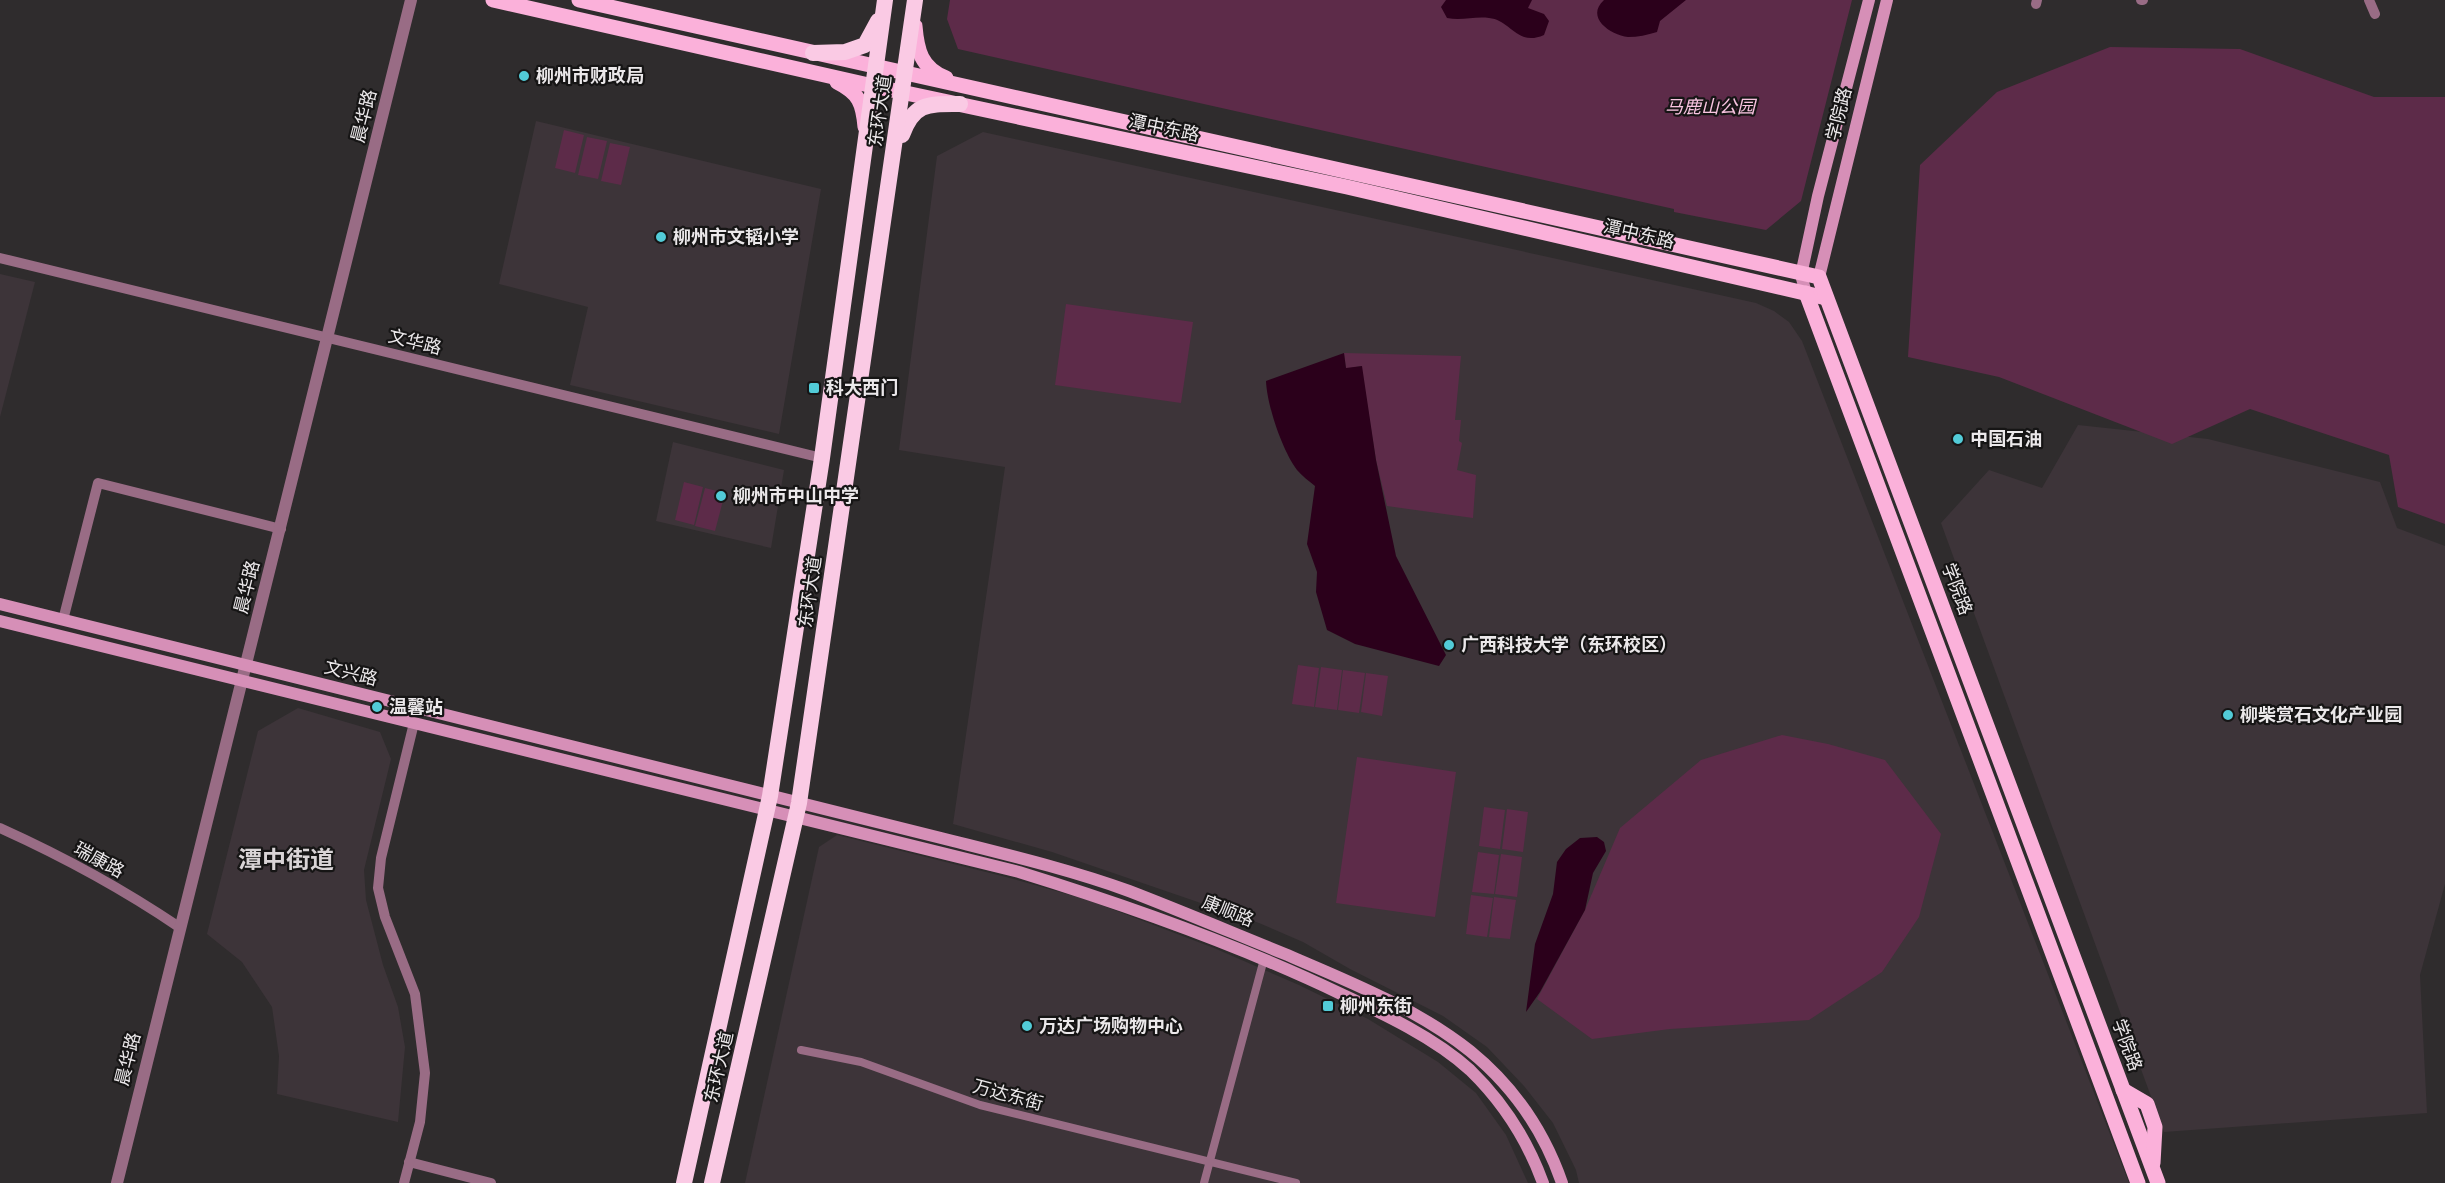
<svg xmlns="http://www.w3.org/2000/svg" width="2445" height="1183" font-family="Bitter,'Noto Sans SC',serif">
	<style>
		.built { fill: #3d3439 }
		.green { fill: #5d2b49 }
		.water { fill: #2b001b }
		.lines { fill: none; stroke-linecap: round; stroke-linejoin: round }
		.pedestrian { stroke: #996c85; stroke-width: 8 }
		.minor { stroke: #996c85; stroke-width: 10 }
		.tertiary { stroke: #996c85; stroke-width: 12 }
		.secondary { stroke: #d68fb7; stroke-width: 12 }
		.primary { stroke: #fbb1da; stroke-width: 15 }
		.trunk { stroke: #facae4; stroke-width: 16 }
		.poi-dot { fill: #52cbd7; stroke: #161515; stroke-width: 2 }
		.labels { text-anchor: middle; stroke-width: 4.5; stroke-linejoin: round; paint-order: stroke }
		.poi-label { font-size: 18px; font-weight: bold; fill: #ebe8ea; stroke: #161515; text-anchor: start }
		.park-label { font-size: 18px; font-style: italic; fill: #f9c4e1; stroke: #161515 }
		.street-label { font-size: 18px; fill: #ebe8ea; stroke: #161515 }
		.district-label { font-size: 24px; font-weight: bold; fill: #d9d4d6; stroke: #161515 }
	</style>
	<rect width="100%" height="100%" fill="#2f2c2d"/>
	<g class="built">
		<polygon points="536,121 821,189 779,434 570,385 588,307 499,284"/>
		<polygon points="983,132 1756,303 1774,311 1789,322 1802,341 2129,1183 1579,1183 1576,1170 1553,1123 1524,1086 1487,1047 1443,1016 1350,969 1303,942 1259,923 1052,852 953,824 1005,467 899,450 937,156"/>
		<polygon points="0,274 35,282 0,417"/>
		<polygon points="2078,425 2208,439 2380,482 2397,528 2445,546 2445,884 2420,975 2427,1113 2164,1132 1941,523 1989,470 2042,488"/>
		<polygon points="673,442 784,470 771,548 656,521"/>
		<polygon points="298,708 380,732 391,759 364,870 366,900 383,965 398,1007 405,1047 398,1122 277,1094 279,1056 272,1007 242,962 207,934 258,731"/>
		<polygon points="837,835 1006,877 1088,900 1214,948 1299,985 1368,1019 1438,1062 1476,1093 1506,1135 1528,1183 745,1183 819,847"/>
	</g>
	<g class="green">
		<polygon points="950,0 1852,0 1801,201 1766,230 1674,212 1674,209 958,49 947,19"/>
		<polygon points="2110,47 2240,49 2374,97 2445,97 2445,524 2398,507 2389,455 2250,409 2172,444 1999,377 1908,357 1920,165 1997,92"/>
		<polygon points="564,130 584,135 575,173 555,168"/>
		<polygon points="587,137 607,141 598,179 578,175"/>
		<polygon points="610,143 630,147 621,185 601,181"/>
		<polygon points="1066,304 1193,322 1181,403 1055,385"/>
		<polygon points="1344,353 1461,356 1455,420 1461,420 1459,441 1462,443 1457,470 1476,475 1473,518 1387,506 1376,460 1361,366 1346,369"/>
		<polygon points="684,482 703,487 694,525 675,520"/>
		<polygon points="705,488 725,493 715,531 695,526"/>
		<polygon points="1298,665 1319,668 1314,707 1292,704"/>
		<polygon points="1321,667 1342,670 1337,710 1315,707"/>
		<polygon points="1343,670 1365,673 1359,713 1338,710"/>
		<polygon points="1366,673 1388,676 1382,716 1361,712"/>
		<polygon points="1782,735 1828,744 1885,760 1941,834 1919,917 1882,972 1809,1020 1670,1029 1592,1039 1537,999 1585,910 1620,828 1701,760"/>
		<polygon points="1357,757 1456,772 1435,917 1336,903"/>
		<polygon points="1484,807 1505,810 1500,849 1479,846"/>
		<polygon points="1507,809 1528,812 1523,852 1502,849"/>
		<polygon points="1478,852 1499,855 1494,894 1472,892"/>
		<polygon points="1501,854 1522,857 1517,897 1495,894"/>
		<polygon points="1471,895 1493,898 1487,937 1466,934"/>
		<polygon points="1494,897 1516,900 1510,939 1489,937"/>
	</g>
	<g class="water">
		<path d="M1446 0H1532L1528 8 1544 14 1549 21 1544 35C1517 47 1511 20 1489 18 1475 16 1462 21 1447 18L1441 7Z"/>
		<path d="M1604 0H1686L1660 21 1657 32C1647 35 1638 37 1628 37 1610 35 1585 17 1604 0Z"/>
		<path d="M1344 353 1346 368 1362 366 1376 460 1396 556 1446 655 1439 666 1355 644 1327 630 1316 592 1317 572 1307 544 1315 486C1309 481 1302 476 1297 470 1282 450 1267 405 1266 381Z"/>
		<polygon points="1597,837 1604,842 1606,851 1593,873 1585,910 1540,992 1526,1012 1535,944 1553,894 1557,862 1566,849 1580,838"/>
	</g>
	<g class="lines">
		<g class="pedestrian">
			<polyline points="801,1050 861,1062 980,1105 1296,1183"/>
			<polyline points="1204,1183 1264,959"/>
		</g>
		<g class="minor">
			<polyline points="2141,0 2143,0"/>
			<polyline points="2369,0 2375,14"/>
			<polyline points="2036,4 2037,0"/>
			<polyline points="0,258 822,458"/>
			<polyline points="63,620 98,483 281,529"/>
			<path d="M0 828C62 856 123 889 179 927"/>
			<polyline points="409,1162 491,1183"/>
			<polyline points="404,1183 420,1122 425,1073 415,994 385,917 378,888 381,858 414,723"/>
		</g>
		<polyline class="tertiary" points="117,1183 411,0"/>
		<g class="secondary">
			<polyline points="1819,277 1887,0"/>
			<polyline points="1806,293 1801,275 1818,196 1869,0"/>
			<path d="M0 604 941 838C1004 854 1068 869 1129 891 1181 911 1233 933 1285 954 1348 981 1416 1008 1470 1051 1513 1086 1544 1131 1562 1183"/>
			<path d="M0 621 1019 872C1129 906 1237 944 1341 994 1384 1014 1435 1038 1470 1070 1504 1103 1527 1139 1543 1183"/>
		</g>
		<g class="primary">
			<polyline points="493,0 873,86 1347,187 1826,298"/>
			<polyline points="579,0 1819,277 2158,1183"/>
			<path d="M915 26C917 50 921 68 946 78"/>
			<path d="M837 82C859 93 863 103 865 127"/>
			<path d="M1806 293C1915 590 2028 886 2138 1183"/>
			<polyline points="2123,1090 2147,1104 2155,1127 2153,1163"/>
		</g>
		<g class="trunk">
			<polyline points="813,53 845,52 865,45 878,21"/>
			<path d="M902 135C914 102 929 104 960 104"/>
			<polyline points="684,1183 770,796 822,458 885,0"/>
			<polyline points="712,1183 799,803 915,0"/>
		</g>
	</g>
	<g class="poi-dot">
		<circle cx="524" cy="76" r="6"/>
		<circle cx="661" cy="237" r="6"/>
		<rect x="808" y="382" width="12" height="12" rx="3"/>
		<circle cx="1958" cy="439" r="6"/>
		<circle cx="721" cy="496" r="6"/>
		<circle cx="1449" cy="645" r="6"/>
		<circle cx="377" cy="707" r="6"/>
		<circle cx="2228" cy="715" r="6"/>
		<rect x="1322" y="1000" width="12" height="12" rx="3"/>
		<circle cx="1027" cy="1026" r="6"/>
	</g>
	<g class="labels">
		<g class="poi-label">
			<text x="536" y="82">柳州市财政局</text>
			<text x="673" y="243">柳州市文韬小学</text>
			<text x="826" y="394">科大西门</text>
			<text x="1970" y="445">中国石油</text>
			<text x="733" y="502">柳州市中山中学</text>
			<text x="1461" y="651">广西科技大学（东环校区）</text>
			<text x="389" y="713">温馨站</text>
			<text x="2240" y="721">柳柴赏石文化产业园</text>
			<text x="1340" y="1012">柳州东街</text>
			<text x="1039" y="1032">万达广场购物中心</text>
		</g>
		<g class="park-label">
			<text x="1710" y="113">马鹿山公园</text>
		</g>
		<g class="street-label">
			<text transform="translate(880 111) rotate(-82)" y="6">东环大道</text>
			<text transform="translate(1839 114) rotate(-76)" y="6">学院路</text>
			<text transform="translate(364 116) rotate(-76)" y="6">晨华路</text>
			<text transform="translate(1164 128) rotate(12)" y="6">潭中东路</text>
			<text transform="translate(1639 234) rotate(13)" y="6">潭中东路</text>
			<text transform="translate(415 342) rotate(14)" y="6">文华路</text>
			<text transform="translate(247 587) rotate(-76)" y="6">晨华路</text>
			<text transform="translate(1957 589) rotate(69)" y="6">学院路</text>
			<text transform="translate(810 592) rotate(-82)" y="6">东环大道</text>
			<text transform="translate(351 673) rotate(14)" y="6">文兴路</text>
			<text transform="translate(99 860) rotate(29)" y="6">瑞康路</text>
			<text transform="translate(1228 911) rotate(22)" y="6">康顺路</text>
			<text transform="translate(2127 1045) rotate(70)" y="6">学院路</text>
			<text transform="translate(128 1059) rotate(-76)" y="6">晨华路</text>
			<text transform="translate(719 1067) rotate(-77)" y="6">东环大道</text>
			<text transform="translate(1008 1095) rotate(15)" y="6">万达东街</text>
		</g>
		<g class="district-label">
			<text x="286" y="868">潭中街道</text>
		</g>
	</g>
</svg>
